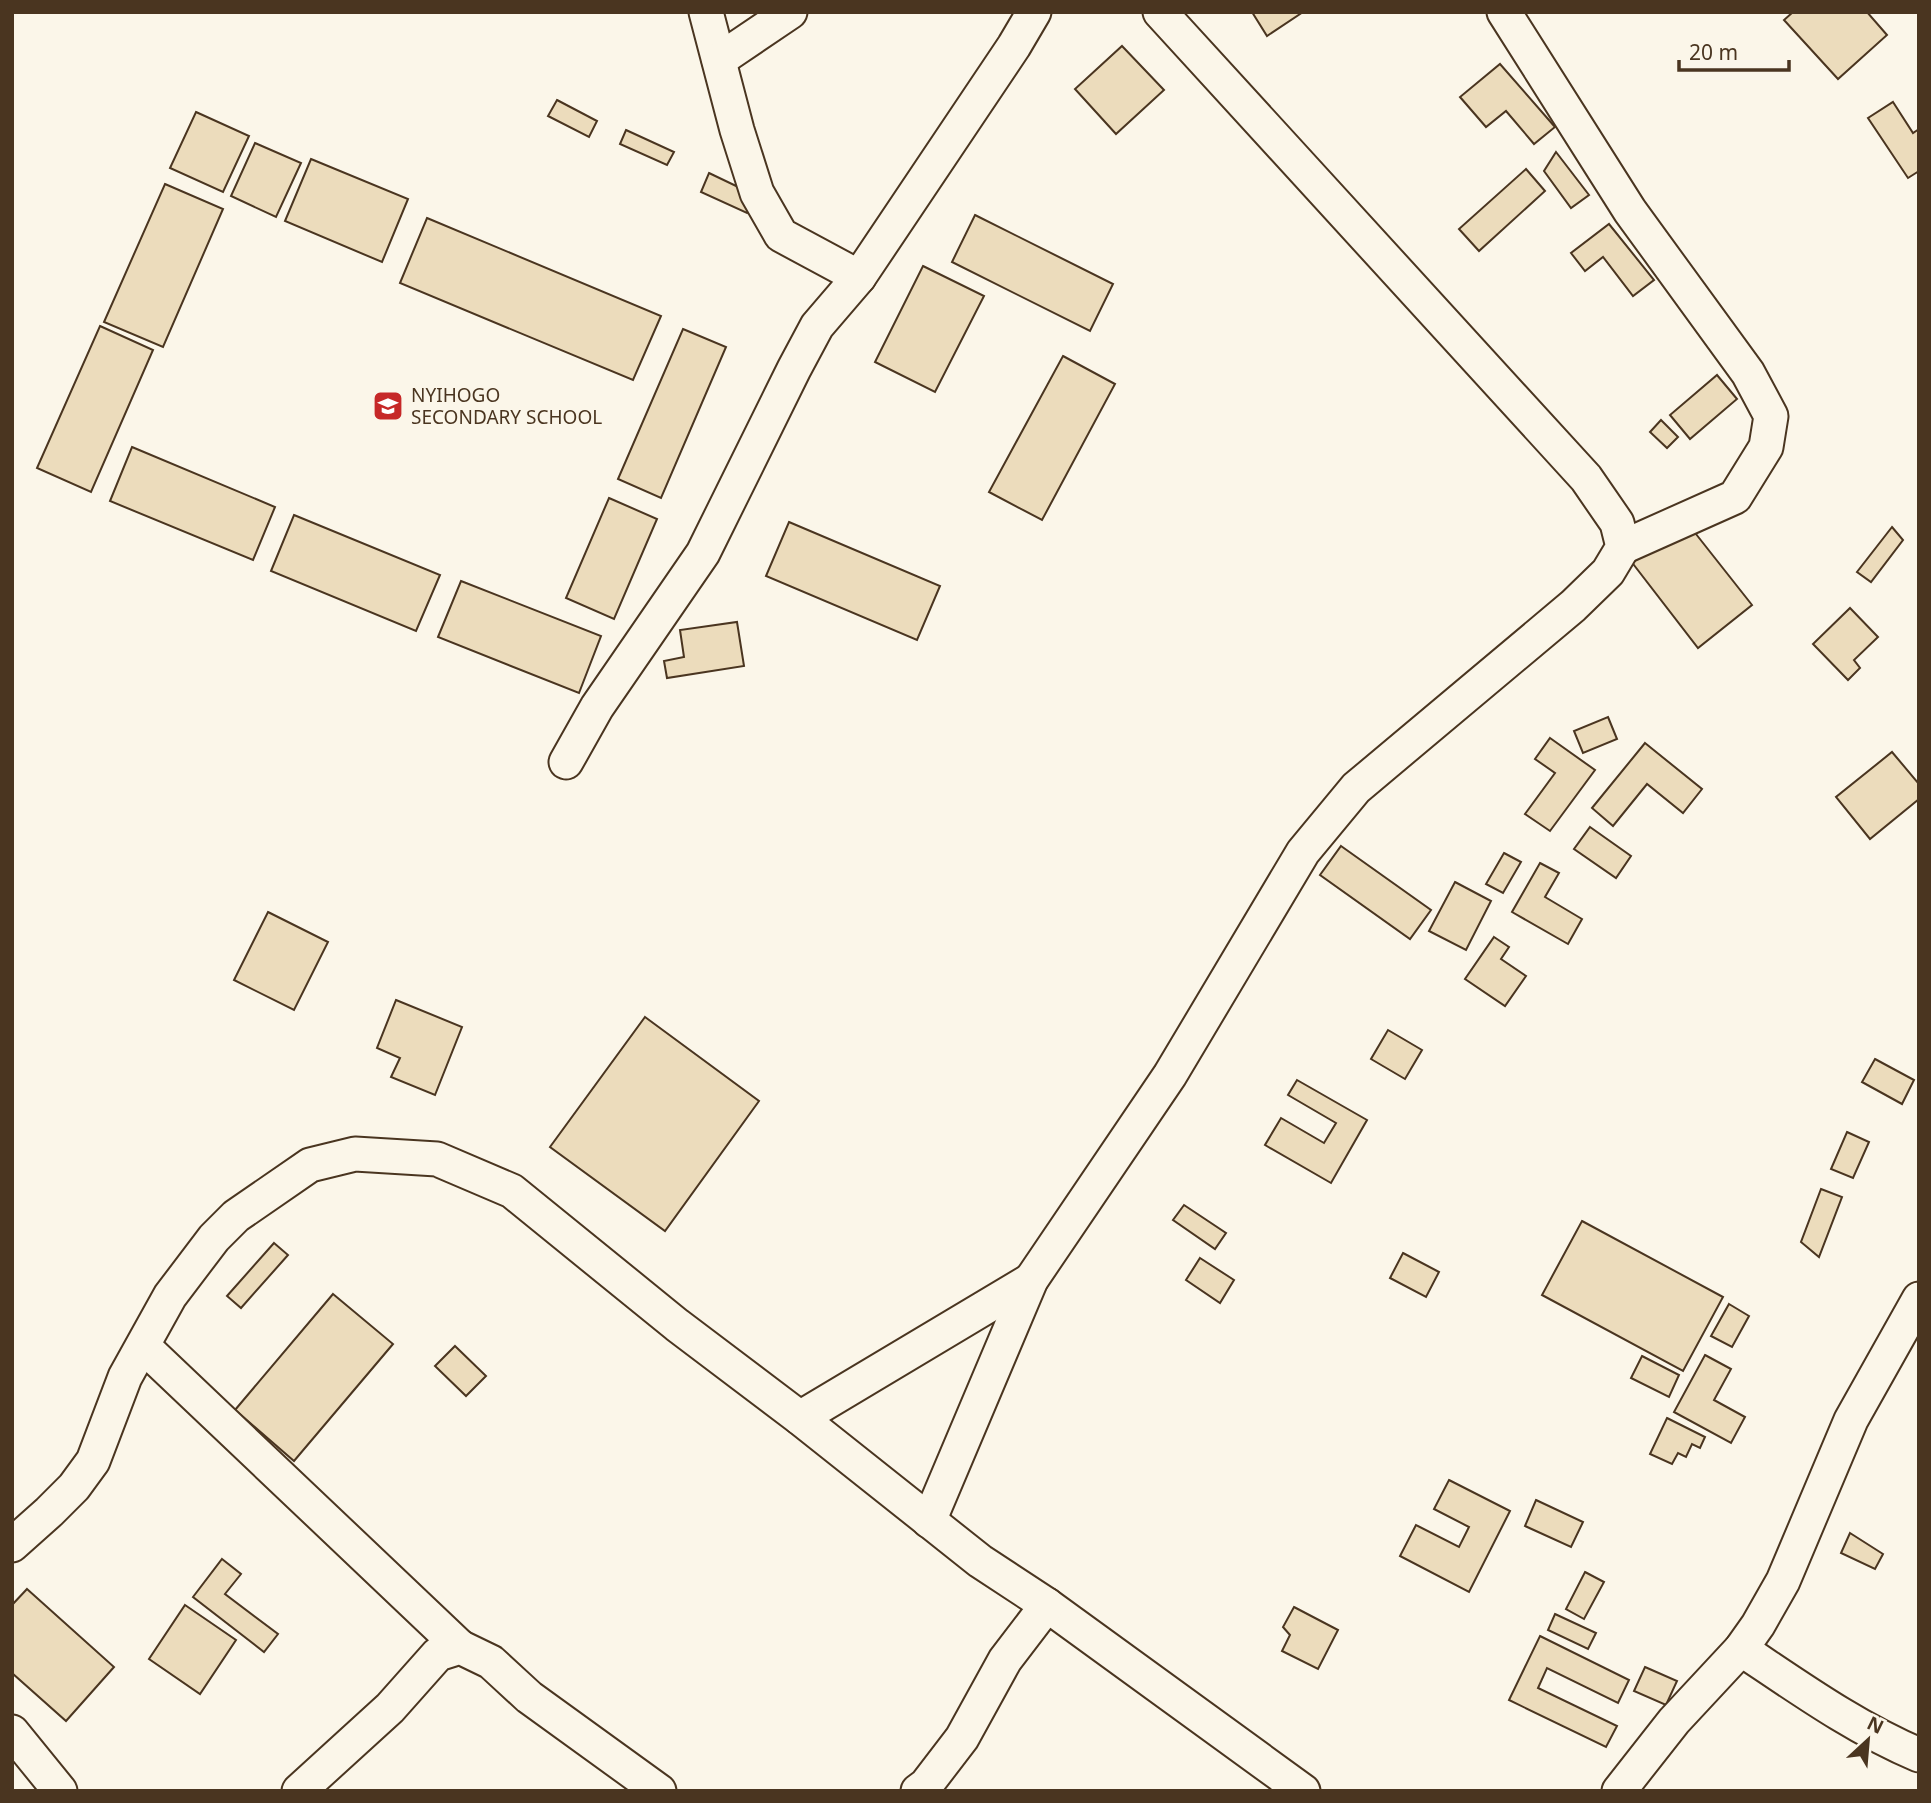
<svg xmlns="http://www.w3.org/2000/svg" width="1931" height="1803" font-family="'Noto Sans',sans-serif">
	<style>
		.building { fill: #ecdcbc; stroke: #4a3520; stroke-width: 2 }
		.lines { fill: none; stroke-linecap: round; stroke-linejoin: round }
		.minor-casing { stroke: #4a3520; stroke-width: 37 }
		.minor { stroke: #fbf6e9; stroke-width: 33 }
		.labels { text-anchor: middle; stroke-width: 5; stroke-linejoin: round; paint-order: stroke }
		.poi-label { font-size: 19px; fill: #4a3520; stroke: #fbf6e9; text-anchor: start }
	</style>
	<rect width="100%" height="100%" fill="#fbf6e9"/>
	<g class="building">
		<polygon points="1252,12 1303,12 1267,36"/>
		<polygon points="1793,12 1867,12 1887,35 1838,79 1784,20"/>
		<polygon points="1122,46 1164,90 1116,134 1075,89"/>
		<polygon points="1500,64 1555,127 1534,144 1506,111 1486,127 1460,97"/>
		<polygon points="557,100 597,121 589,137 548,116"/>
		<polygon points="1893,102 1913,133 1919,129 1919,171 1908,178 1868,118"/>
		<polygon points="196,112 249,136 223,192 170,168"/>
		<polygon points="626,130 674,152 667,165 620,144"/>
		<polygon points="255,143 301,163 276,217 231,196"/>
		<polygon points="1556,152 1589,195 1571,208 1544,171"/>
		<polygon points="311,159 408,199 382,262 285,221"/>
		<polygon points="1526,169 1545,191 1479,251 1459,229"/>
		<polygon points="709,173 755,195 747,213 701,192"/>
		<polygon points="165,184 223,209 163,347 104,322"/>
		<polygon points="975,215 1113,284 1090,331 952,262"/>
		<polygon points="427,218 661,316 633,380 400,283"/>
		<polygon points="1609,224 1654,280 1633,296 1603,257 1585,271 1571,253"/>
		<polygon points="923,266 984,296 935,392 875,362"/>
		<polygon points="100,326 153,350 91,492 37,468"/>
		<polygon points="683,329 726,347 661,498 618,479"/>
		<polygon points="1063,356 1115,384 1042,520 989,492"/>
		<polygon points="1717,375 1737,399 1690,439 1670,415"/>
		<polygon points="1661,420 1678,437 1667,448 1650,432"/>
		<polygon points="132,447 275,507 253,560 110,501"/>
		<polygon points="609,498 657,519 614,619 566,598"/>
		<polygon points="294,515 440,575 416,631 271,571"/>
		<polygon points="789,522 940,586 917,640 766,576"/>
		<polygon points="1892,527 1903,540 1871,582 1857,572"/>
		<polygon points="1692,529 1752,605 1698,648 1627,556"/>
		<polygon points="461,581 601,636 579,693 438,637"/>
		<polygon points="1850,608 1878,637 1854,660 1860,668 1848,680 1813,644"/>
		<polygon points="737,622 744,666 667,678 664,661 684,657 680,630"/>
		<polygon points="1608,717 1617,739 1583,753 1574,731"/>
		<polygon points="1550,738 1595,770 1550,831 1525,814 1555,773 1535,759"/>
		<polygon points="1645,743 1702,789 1683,813 1647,784 1613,826 1592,808"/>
		<polygon points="1892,752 1919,784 1919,799 1870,839 1836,797"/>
		<polygon points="1590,827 1631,856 1616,878 1574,849"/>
		<polygon points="1341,846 1431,910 1410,939 1320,875"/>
		<polygon points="1504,853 1521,862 1503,893 1486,884"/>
		<polygon points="1540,863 1559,873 1545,897 1582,919 1568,944 1512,912"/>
		<polygon points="1455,882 1491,901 1466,950 1429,931"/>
		<polygon points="268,912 328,942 294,1010 234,980"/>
		<polygon points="1494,937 1509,947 1501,959 1526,976 1505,1006 1465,979"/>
		<polygon points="396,1000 462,1027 435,1095 391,1077 400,1058 377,1048"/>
		<polygon points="645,1017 759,1101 665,1231 550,1147"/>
		<polygon points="1388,1030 1422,1050 1405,1079 1371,1059"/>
		<polygon points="1875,1059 1914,1080 1902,1104 1862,1082"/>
		<polygon points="1297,1080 1367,1120 1331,1183 1265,1145 1281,1118 1324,1143 1336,1123 1288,1095"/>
		<polygon points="1847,1132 1869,1142 1853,1178 1831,1169"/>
		<polygon points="1821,1189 1842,1197 1819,1257 1801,1242"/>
		<polygon points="1184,1205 1226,1233 1215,1249 1173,1220"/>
		<polygon points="1582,1221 1723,1297 1683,1371 1542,1295"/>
		<polygon points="274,1243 288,1255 241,1308 227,1296"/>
		<polygon points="1403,1253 1439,1272 1426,1297 1390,1278"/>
		<polygon points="1200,1258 1234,1280 1220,1303 1186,1280"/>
		<polygon points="333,1294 393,1344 294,1461 235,1410"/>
		<polygon points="1729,1304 1749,1316 1732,1347 1711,1336"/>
		<polygon points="455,1346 486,1376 466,1396 435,1366"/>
		<polygon points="1705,1355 1731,1369 1714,1400 1745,1417 1731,1443 1674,1412"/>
		<polygon points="1642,1356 1679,1375 1669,1397 1631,1378"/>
		<polygon points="1667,1418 1705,1437 1700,1448 1692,1444 1686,1457 1678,1453 1672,1464 1650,1454"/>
		<polygon points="1449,1480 1510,1511 1469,1592 1400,1556 1416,1525 1459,1547 1469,1527 1434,1509"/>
		<polygon points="1536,1500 1583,1522 1571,1547 1525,1526"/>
		<polygon points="1850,1533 1883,1554 1875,1569 1841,1553"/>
		<polygon points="222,1559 241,1574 225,1594 278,1634 264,1652 193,1597"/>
		<polygon points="1585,1572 1604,1582 1584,1619 1566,1609"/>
		<polygon points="27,1589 114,1667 66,1721 12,1673 12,1605"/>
		<polygon points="185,1605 236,1640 200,1694 149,1659"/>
		<polygon points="1294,1607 1338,1630 1318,1669 1282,1651 1290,1635 1283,1627"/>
		<polygon points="1555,1614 1596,1633 1588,1649 1548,1630"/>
		<polygon points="1540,1636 1629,1680 1618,1703 1547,1668 1538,1688 1617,1726 1606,1747 1509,1700"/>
		<polygon points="1645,1667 1677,1681 1666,1705 1634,1691"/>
	</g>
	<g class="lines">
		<g class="minor-casing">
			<g id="minor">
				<polyline points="706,12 737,130 757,193 781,235 859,277"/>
				<polyline points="1504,12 1630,211 1748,373 1771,416 1766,447 1735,497 1623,547"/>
				<polyline points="719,60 790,12"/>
				<polyline points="566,762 597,707 703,553 794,369 817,326 859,277 1014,46 1034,12"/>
				<polyline points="143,1346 460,1647"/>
				<polyline points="800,1418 1031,1280"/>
				<polyline points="929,1521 1031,1280 1170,1075 1303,852 1356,788 1573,606 1608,572 1623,547 1617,523 1586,478 1160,12"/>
				<polyline points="12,1545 49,1512 74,1487 93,1461 125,1377 170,1296 214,1238 236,1216 310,1165 355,1154 437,1159 512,1191 677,1325 800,1418 980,1561 1047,1605 1303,1791"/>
				<path d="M1741 1649C1798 1687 1855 1728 1919 1755"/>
				<polyline points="12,1732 60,1791"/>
				<polyline points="299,1791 390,1708 438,1654 460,1647 491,1662 529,1697 659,1791"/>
				<polyline points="918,1791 926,1785 962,1738 1005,1660 1047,1605"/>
				<polyline points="1619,1791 1674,1721 1741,1649 1758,1625 1783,1581 1851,1420 1919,1299"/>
			</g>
		</g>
		<use href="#minor" class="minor"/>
	</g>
	<defs>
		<g id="school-square" transform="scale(1.575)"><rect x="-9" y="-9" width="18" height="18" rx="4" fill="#c62828" stroke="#fbf6e9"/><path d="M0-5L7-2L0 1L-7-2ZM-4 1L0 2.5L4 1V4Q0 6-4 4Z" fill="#fff"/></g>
	</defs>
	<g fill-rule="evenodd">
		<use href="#school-square" x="388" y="406"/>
	</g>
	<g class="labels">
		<g class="poi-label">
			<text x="411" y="402">NYIHOGO<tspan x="411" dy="22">SECONDARY SCHOOL</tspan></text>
		</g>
	</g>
	<rect width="1931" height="1803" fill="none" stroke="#4a3520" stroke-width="28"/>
	<g transform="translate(1868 1740) rotate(26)" stroke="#fbf6e9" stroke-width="5" paint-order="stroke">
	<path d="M0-5L12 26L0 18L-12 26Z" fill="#4a3520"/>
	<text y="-10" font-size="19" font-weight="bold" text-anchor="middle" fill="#4a3520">N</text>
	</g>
	<path d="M1679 60v10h110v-10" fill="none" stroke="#4a3520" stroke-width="3.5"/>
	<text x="1689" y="60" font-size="21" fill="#4a3520" stroke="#fbf6e9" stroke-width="5" paint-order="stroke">20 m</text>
</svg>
